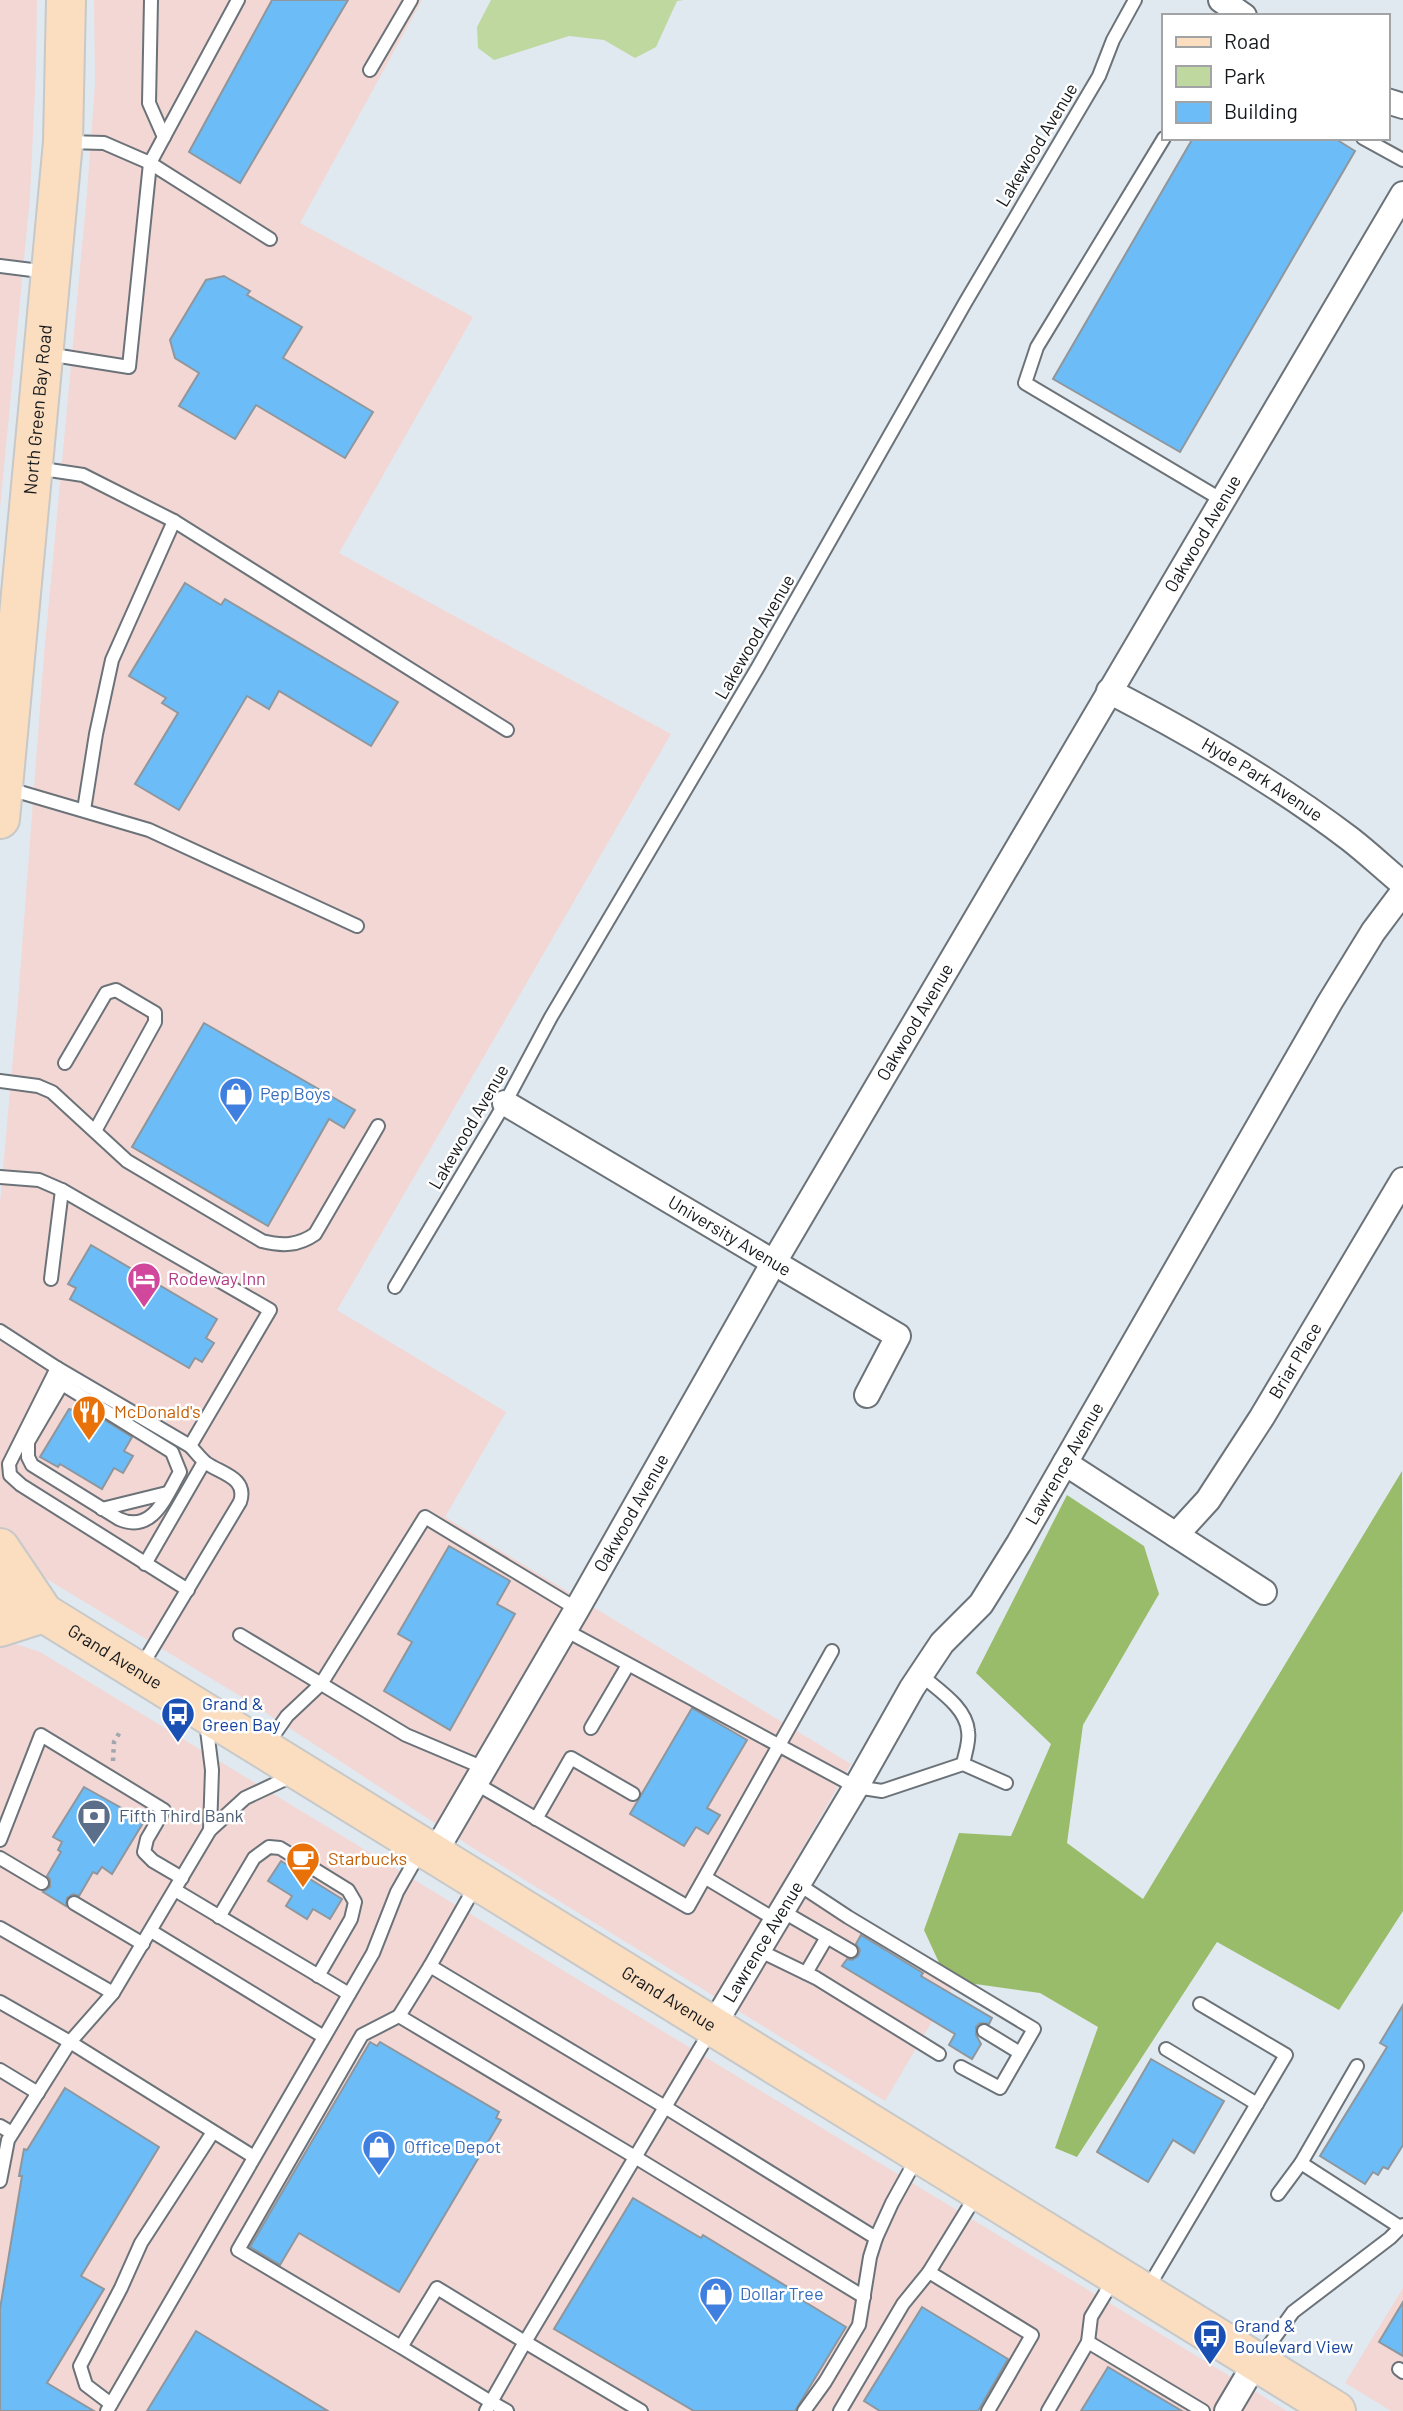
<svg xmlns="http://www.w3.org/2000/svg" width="1403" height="2411" font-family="Barlow,sans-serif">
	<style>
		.commercial { fill: #f2d7d5 }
		.green { fill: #bed8a0 }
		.forest { fill: #98bc6a }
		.building { fill: #6bbcf7; stroke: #8f979d; stroke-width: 2 }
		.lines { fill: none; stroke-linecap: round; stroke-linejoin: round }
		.service-casing { stroke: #6b7379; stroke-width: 16 }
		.minor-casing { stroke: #6b7379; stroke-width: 28 }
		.primary-casing { stroke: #c7c8c8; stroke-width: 42 }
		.path { stroke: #a1a7ad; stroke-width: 4.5; stroke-dasharray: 3.5 5; stroke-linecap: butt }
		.service { stroke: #fff; stroke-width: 12 }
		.minor { stroke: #fff; stroke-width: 24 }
		.primary { stroke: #fbddc0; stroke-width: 38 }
		.labels { text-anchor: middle; stroke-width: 5; stroke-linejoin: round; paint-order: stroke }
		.street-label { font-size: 18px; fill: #16191b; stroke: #fff }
		.shop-label { font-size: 18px; fill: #366cbe; stroke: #fff; text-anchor: start }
		.hotel-label { font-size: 18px; fill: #b23c85; stroke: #fff; text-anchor: start }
		.food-label { font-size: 18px; fill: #c56008; stroke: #fff; text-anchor: start }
		.transit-label { font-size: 18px; fill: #164399; stroke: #fff; text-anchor: start }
		.service-label { font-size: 18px; fill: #4e5e75; stroke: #fff; text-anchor: start }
	</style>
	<rect width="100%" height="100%" fill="#e1e9f0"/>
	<g class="commercial">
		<polygon points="0,0 37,0 36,68 30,197 0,509"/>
		<polygon points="94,0 422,0 300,223 473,317 339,553 671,734 337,1310 506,1412 445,1517 851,1764 784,1880 953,1986 885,2101 476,1850 245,1699 45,1578 18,1556 0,1532 0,1203 18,1001 44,655 87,193 95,84"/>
		<polygon points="0,1642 10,1642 40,1652 1287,2411 0,2411"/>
		<polygon points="1403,2288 1403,2411 1391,2411 1345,2383"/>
	</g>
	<polygon class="green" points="491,0 684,0 677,1 656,47 635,58 604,40 569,36 494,60 478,48 477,27"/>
	<polygon class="forest" points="1402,1471 1403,1911 1339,2010 1217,1942 1077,2157 1055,2148 1098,2027 1040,1993 947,1980 924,1930 959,1833 1011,1836 1051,1744 976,1673 1067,1495 1144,1546 1159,1594 1083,1725 1067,1843 1143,1899"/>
	<g class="building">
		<polygon points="272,0 348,0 240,183 189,152"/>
		<polygon points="1193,138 1334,138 1355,151 1180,452 1053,379"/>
		<polygon points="224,276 250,291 247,295 302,327 283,358 373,412 345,458 256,405 235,439 179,406 199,373 175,358 170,340 206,280"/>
		<polygon points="185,583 221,605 225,599 398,702 371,746 279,691 269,709 247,696 179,810 135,784 178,713 162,703 166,698 129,676"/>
		<polygon points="204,1023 355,1110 344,1128 329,1119 268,1226 132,1147"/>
		<polygon points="91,1245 217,1319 206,1338 214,1343 202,1362 195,1358 189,1368 70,1299 76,1288 68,1284"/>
		<polygon points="74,1407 83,1412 85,1408 132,1437 124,1451 133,1456 123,1473 114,1468 102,1489 60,1464 58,1467 40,1457 69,1409 72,1410"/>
		<polygon points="449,1546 510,1581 497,1604 515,1614 450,1730 384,1691 412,1642 398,1634"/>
		<polygon points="692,1708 747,1740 707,1808 720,1815 708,1834 696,1827 684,1846 630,1814"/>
		<polygon points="84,1787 134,1815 133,1816 143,1823 112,1874 102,1867 97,1874 93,1872 79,1896 73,1894 67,1898 66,1906 43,1892 50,1887 50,1879 47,1876 61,1852 58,1850 62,1842 53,1837"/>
		<polygon points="281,1861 342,1899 330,1919 313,1909 307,1919 286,1906 292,1896 268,1881"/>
		<polygon points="861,1935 923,1973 921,1976 992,2018 989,2024 980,2023 976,2027 976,2035 981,2044 972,2059 949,2045 955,2034 842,1966 847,1959 852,1960 858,1956 860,1950 856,1944"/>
		<polygon points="1403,2005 1403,2145 1388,2169 1383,2167 1378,2175 1373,2172 1365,2184 1320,2156 1387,2047 1380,2043"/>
		<polygon points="370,2042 377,2046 380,2042 499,2112 496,2118 501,2120 399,2292 299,2233 280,2265 250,2247"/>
		<polygon points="1151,2059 1224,2101 1194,2153 1173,2140 1148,2182 1097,2152"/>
		<polygon points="65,2088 159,2147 81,2276 104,2289 47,2383 94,2411 0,2411 0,2309 22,2176 19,2176 24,2149 27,2150"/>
		<polygon points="633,2198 701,2238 703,2235 799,2294 797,2297 846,2327 795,2411 694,2411 554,2329"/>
		<polygon points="1403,2302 1403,2356 1379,2342"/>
		<polygon points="922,2307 1008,2359 978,2411 880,2411 864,2401"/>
		<polygon points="196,2331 328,2411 147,2411"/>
		<polygon points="1108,2367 1182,2411 1081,2411"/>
	</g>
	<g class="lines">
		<g class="service-casing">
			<g id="service">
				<polyline points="151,0 149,103 164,137"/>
				<polyline points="370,70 411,0"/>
				<polyline points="1164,138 1037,347 1025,383 1222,500"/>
				<polyline points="1363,138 1403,160"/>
				<polyline points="67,142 104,143 150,163 238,0"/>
				<polyline points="0,266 48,272"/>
				<polyline points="47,354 129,367 150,163 270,239"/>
				<polyline points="36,468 83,475 174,521 507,730"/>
				<polyline points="6,788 149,830 357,926"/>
				<polyline points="84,810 96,734 112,660 174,521"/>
				<polyline points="65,1063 106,993 116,990 155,1013 155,1022 95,1131"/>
				<path d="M0 1081 38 1086 52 1092 127 1161 262 1241C282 1246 298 1246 315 1234L378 1126"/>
				<polyline points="0,1177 39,1180 62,1190 270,1310 190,1446"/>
				<polyline points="51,1279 62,1190"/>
				<polyline points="395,1287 505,1103 551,1017 758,667 965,303 1099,76 1113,40 1135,0"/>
				<path d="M0 1331 57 1368 190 1446C195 1451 200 1458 206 1463 222 1474 248 1478 240 1502L141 1667"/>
				<path d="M57 1368 62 1384 172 1452 180 1472C166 1496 153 1534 119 1519L32 1465 28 1457V1442L62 1384"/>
				<polyline points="57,1368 9,1464 10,1475 21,1485 188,1590"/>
				<polyline points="102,1509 167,1493"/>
				<polyline points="145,1564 204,1462"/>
				<polyline points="565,1630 856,1787 882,1791 963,1764 1006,1783"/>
				<polyline points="240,1635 406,1735 484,1768"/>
				<path d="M921 1675C938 1690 966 1707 968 1731 970 1741 965 1754 963 1764"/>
				<polyline points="206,1722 212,1770 210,1830"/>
				<polyline points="591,1728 628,1665"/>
				<polyline points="266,1746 287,1716 321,1684 425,1517 577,1609"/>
				<polyline points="475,1783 688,1907 832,1651"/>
				<polyline points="536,1819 571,1758 633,1794"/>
				<polyline points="0,1840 41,1735 164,1810 147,1839 144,1852 153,1861 182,1878"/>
				<polyline points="0,1858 42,1883"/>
				<polyline points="706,1878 776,1920"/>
				<polyline points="798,1884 848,1917 1034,2029 1000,2088 961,2067"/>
				<polyline points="476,1885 430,1966 665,2107 876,2238"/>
				<polyline points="175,1890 349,1994"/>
				<polyline points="74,1903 143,1944"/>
				<polyline points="782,1911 851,1951"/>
				<polyline points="219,1917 254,1858 269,1847 280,1848 348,1890 355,1902 351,1919 318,1976"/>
				<polyline points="0,1928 113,1993"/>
				<polyline points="151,1931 324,2037"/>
				<polyline points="758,1950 816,1978 939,2054"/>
				<polyline points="430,1966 399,2016 635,2157 864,2297"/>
				<polyline points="806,1973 827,1937"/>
				<polyline points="0,2002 70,2042 254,2157"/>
				<polyline points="399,2016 362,2035 238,2250 401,2347 437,2288 525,2342 491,2402 401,2347"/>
				<polyline points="984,2031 1020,2053"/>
				<polyline points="1166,2049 1257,2104"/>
				<polyline points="0,2070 38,2093"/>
				<polyline points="0,2126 12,2133"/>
				<polyline points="1301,2163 1400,2227"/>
				<polyline points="0,2181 8,2140 70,2042 113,1993 210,1830 245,1798 294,1775"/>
				<polyline points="977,2194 929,2272 1032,2335 988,2411"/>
				<polyline points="1278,2194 1301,2163 1357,2066"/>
				<polyline points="1146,2291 1286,2055 1200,2004"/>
				<polyline points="1088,2342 1091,2317 1114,2279"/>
				<polyline points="1259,2359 1293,2312 1390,2238 1403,2225"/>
				<polyline points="1399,2369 1403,2372"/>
				<polyline points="111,2404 86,2385 80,2366 121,2288 141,2243 213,2132"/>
				<polyline points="107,2411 373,1953 397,1892 421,1850"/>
				<polyline points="486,2411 491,2402 507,2411"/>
				<polyline points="641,2411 525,2342 711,2030"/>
				<polyline points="804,2411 825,2382 859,2325 870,2257 876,2238 892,2203 918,2156"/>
				<polyline points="840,2411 903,2304 929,2272"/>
				<polyline points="1048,2411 1088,2342 1203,2411"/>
			</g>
		</g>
		<g class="minor-casing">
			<g id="minor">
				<polyline points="1221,0 1244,16"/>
				<polyline points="1387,101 1403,106"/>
				<path id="s1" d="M1109 691C1192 734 1275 782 1350 839 1368 853 1385 869 1403 884"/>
				<path id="s2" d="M505 1103 898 1336 867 1395"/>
				<polyline points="1065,1463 1264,1592"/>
				<path id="s3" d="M1176 1535 1208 1500 1262 1417 1403 1180"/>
				<path id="s4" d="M434 1854 577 1609 774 1262 1403 194"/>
				<path id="s5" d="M713 2026 856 1787 912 1688 942 1643 981 1604 1019 1543 1330 1002 1373 932 1403 892"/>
				<polyline points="1227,2411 1256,2362"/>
			</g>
		</g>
		<g class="primary-casing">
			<g id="primary">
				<path id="s6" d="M0 819 63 142 66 0"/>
				<polyline points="0,1548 39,1606"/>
				<path id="s7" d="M0 1586 1336 2411"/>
				<polyline points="0,1627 44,1613"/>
			</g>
		</g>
		<polyline class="path" points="113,1761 114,1742 120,1732"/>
		<use href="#service" class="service"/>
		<use href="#minor" class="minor"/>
		<use href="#primary" class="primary"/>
	</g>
	<defs>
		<g id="shop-pin" transform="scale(1.75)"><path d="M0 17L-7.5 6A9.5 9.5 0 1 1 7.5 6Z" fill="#3f7fe0" stroke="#fff"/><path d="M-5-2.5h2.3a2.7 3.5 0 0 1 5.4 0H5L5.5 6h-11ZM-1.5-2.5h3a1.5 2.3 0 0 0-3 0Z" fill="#fff"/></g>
		<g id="hotel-pin" transform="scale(1.75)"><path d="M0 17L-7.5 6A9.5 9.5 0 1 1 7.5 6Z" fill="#d1479c" stroke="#fff"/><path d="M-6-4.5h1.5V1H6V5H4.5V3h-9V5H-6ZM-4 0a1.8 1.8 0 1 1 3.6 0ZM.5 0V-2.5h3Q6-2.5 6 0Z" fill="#fff"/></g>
		<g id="restaurant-pin" transform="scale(1.75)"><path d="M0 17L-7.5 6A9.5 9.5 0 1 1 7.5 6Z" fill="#e8710a" stroke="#fff"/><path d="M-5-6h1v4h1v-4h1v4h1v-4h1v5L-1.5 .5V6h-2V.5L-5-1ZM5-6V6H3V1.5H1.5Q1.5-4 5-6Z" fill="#fff"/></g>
		<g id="bus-pin" transform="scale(1.75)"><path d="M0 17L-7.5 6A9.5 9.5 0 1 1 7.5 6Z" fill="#1a4fb4" stroke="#fff"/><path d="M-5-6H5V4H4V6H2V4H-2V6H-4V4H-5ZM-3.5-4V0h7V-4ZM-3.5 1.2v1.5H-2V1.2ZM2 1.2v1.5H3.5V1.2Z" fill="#fff"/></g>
		<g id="bank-pin" transform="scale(1.75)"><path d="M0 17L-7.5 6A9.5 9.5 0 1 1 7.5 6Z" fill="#5c6f8a" stroke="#fff"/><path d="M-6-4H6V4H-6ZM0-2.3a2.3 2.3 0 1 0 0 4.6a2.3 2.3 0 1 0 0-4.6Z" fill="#fff"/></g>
		<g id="cafe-pin" transform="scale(1.75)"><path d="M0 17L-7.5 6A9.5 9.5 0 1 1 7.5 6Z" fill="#e8710a" stroke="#fff"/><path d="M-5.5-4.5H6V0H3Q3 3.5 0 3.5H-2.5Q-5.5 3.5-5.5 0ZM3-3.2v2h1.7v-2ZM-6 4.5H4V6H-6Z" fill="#fff"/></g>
	</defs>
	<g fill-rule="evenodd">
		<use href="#shop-pin" x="236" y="1094"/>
		<use href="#hotel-pin" x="144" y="1279"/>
		<use href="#restaurant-pin" x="89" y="1412"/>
		<use href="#bus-pin" x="178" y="1714"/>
		<use href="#bank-pin" x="94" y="1816"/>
		<use href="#cafe-pin" x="303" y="1859"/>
		<use href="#shop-pin" x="379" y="2147"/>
		<use href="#shop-pin" x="716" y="2294"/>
		<use href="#bus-pin" x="1210" y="2336"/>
	</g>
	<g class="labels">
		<g class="street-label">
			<text transform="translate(1037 145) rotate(-59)" y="6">Lakewood Avenue</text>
			<text dy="6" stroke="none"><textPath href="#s6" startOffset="411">North Green Bay Road</textPath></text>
			<text dy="6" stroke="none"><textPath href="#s4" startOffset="1528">Oakwood Avenue</textPath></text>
			<text transform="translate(755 637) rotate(-60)" y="6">Lakewood Avenue</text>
			<text dy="6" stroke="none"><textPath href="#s1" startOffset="177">Hyde Park Avenue</textPath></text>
			<text dy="6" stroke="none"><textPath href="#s4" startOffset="961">Oakwood Avenue</textPath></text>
			<text transform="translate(469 1127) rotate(-60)" y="6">Lakewood Avenue</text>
			<text dy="6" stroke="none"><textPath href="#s2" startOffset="261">University Avenue</textPath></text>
			<text dy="6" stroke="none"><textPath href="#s3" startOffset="212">Briar Place</textPath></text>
			<text dy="6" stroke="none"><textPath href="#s5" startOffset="665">Lawrence Avenue</textPath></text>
			<text dy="6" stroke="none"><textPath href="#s4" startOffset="394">Oakwood Avenue</textPath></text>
			<text dy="6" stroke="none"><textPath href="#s7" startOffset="135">Grand Avenue</textPath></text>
			<text dy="6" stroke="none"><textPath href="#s5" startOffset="98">Lawrence Avenue</textPath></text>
			<text dy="6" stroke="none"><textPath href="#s7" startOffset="786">Grand Avenue</textPath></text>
		</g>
		<g class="shop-label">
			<text x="260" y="1100">Pep Boys</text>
			<text x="404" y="2153">Office Depot</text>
			<text x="740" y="2300">Dollar Tree</text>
		</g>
		<g class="hotel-label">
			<text x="168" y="1285">Rodeway Inn</text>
		</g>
		<g class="food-label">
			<text x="114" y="1418">McDonald's</text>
			<text x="328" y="1865">Starbucks</text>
		</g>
		<g class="transit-label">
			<text x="202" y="1710">Grand &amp;<tspan x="202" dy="21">Green Bay</tspan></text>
			<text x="1234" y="2332">Grand &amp;<tspan x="1234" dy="21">Boulevard View</tspan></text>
		</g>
		<g class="service-label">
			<text x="119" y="1822">Fifth Third Bank</text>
		</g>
	</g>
	<rect x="1162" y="14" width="228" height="126" fill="#ffffff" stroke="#a2a3a4" stroke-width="2"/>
	<rect x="1176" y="37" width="35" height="10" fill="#fbddc0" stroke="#a2a3a4" stroke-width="2"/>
	<text x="1224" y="49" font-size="21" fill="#16191b">Road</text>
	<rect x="1176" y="66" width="35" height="21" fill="#bed8a0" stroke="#a2a3a4" stroke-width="2"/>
	<text x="1224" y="84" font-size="21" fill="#16191b">Park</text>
	<rect x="1176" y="102" width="35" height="21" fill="#6bbcf7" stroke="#a2a3a4" stroke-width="2"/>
	<text x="1224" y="119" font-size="21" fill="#16191b">Building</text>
</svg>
